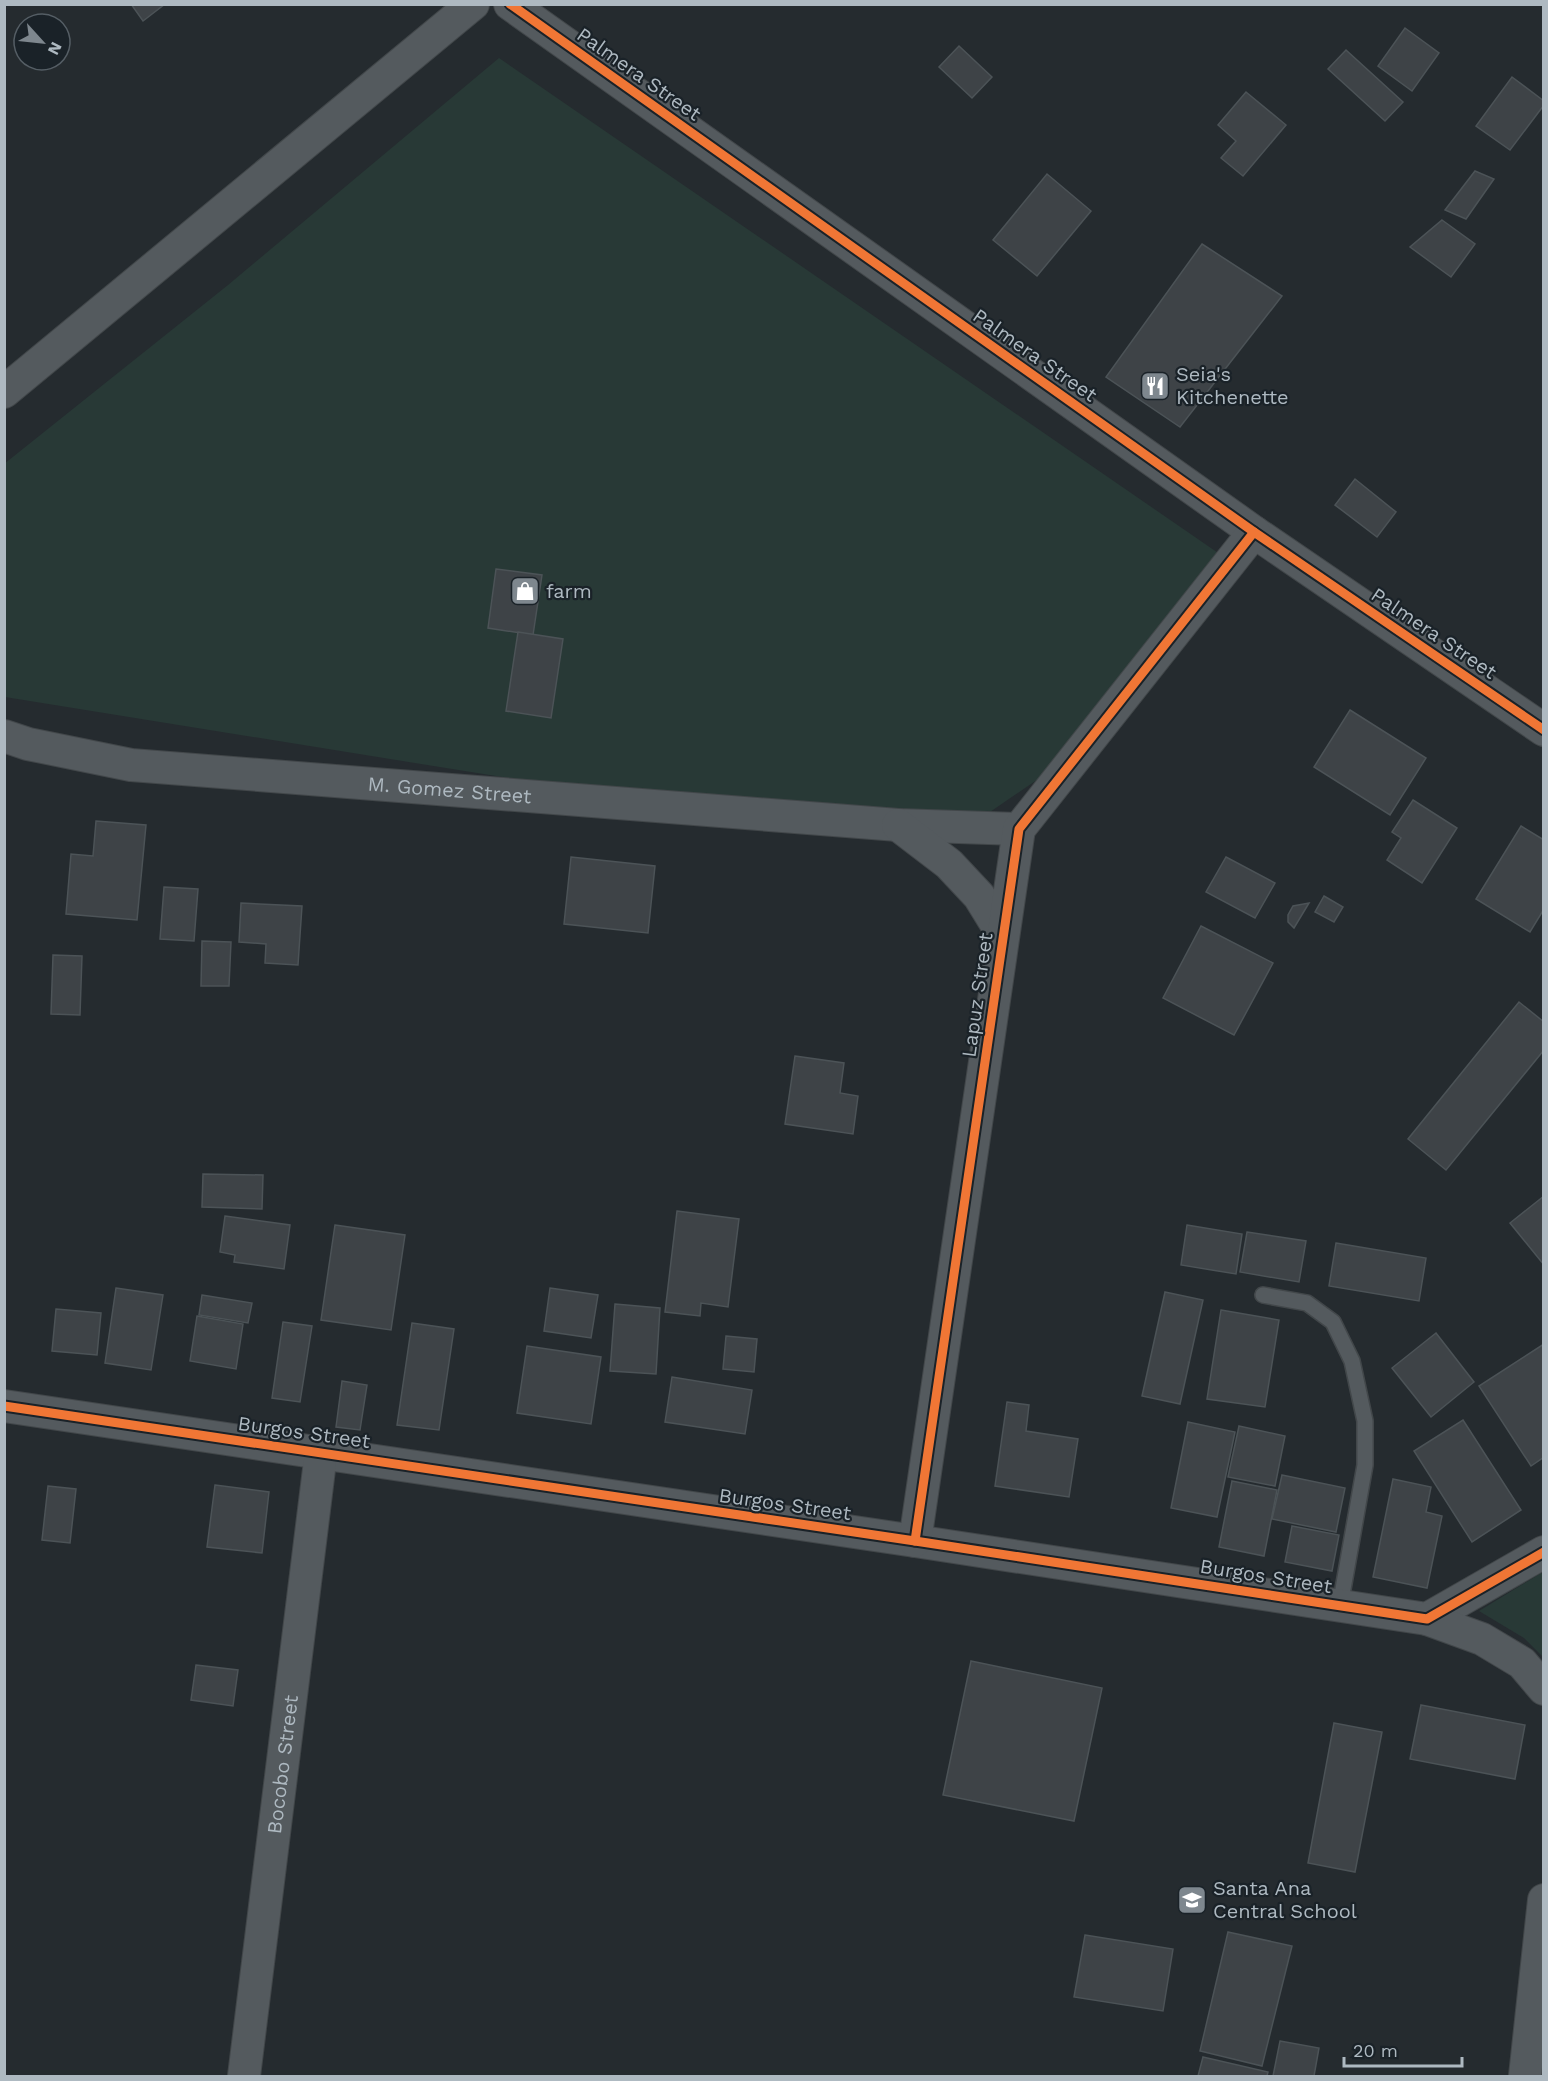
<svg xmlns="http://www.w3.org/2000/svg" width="1548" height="2081" font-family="'Work Sans',sans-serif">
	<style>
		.green { fill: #283936 }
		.building { fill: #3e4347; stroke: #4c5357; stroke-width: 1.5 }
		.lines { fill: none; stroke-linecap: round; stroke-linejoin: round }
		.service-casing { stroke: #42474a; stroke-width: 18 }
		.minor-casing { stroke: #42474a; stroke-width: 34 }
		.service { stroke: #545a5e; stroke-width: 15 }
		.minor { stroke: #545a5e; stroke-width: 32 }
		.cycleway-casing { stroke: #1a2228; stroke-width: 13 }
		.cycleway { stroke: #f07635; stroke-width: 9 }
		.labels { text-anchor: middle; stroke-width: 4.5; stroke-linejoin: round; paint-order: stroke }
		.street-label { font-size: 20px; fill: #aeb9c1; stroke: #1a2228 }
		.poi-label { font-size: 20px; fill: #aeb9c1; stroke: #1a2228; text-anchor: start }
	</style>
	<rect width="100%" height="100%" fill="#252b2f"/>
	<g class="green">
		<polygon points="499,58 1240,568 1107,732 971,825 539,783 5,697 4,464 228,285"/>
		<polygon points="1543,1572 1543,1657 1524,1638 1479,1611"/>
	</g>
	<g class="building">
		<polygon points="131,4 165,4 143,21"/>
		<polygon points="1405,28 1439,53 1412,91 1378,66"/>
		<polygon points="959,46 992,77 972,98 939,67"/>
		<polygon points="1346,50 1403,102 1385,121 1328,69"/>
		<polygon points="1512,77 1544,101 1544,105 1510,150 1476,126"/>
		<polygon points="1246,92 1286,125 1243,176 1221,158 1236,141 1218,125"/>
		<polygon points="1475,171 1494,179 1466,219 1445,210"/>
		<polygon points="1047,174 1091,211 1037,276 993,240"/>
		<polygon points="1442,220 1475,244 1451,277 1410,247"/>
		<polygon points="1202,244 1282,296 1180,427 1106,377"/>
		<polygon points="1355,479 1396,512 1377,537 1335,505"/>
		<polygon points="496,569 542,575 533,635 488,628"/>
		<polygon points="518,632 563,639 551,718 506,711"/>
		<polygon points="1350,710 1426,758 1390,815 1314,767"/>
		<polygon points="1413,800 1457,828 1422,883 1387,860 1401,838 1392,832"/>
		<polygon points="96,821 146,825 137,920 66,914 71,854 93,856"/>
		<polygon points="1521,826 1544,840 1544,909 1530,932 1476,899"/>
		<polygon points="571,857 655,866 648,933 564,924"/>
		<polygon points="1226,857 1275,883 1255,918 1206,892"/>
		<polygon points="164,887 198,889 194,941 160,939"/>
		<polygon points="1324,896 1343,907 1334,922 1315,912"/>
		<polygon points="241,903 302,906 298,965 265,963 266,944 239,942"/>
		<polygon points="1309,903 1294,928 1288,922 1288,915 1293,906"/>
		<polygon points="1201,926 1273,963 1234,1035 1163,998"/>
		<polygon points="202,941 231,942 229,986 201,986"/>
		<polygon points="53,955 82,956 80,1015 51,1014"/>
		<polygon points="1519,1002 1544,1022 1544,1050 1446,1170 1408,1139"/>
		<polygon points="795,1056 844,1063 840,1093 858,1096 853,1134 785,1124"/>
		<polygon points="203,1174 263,1175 262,1209 202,1207"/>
		<polygon points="1544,1196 1544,1265 1510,1223"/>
		<polygon points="677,1211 739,1219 728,1307 701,1303 700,1316 665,1312"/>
		<polygon points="225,1216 290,1225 284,1269 234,1262 235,1255 220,1252"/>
		<polygon points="335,1225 405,1235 391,1330 321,1320"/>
		<polygon points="1187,1225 1242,1234 1236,1274 1181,1265"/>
		<polygon points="1247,1232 1306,1241 1299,1282 1240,1272"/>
		<polygon points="1336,1243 1426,1258 1419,1301 1329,1286"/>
		<polygon points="116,1288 163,1295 151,1370 105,1363"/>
		<polygon points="550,1288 598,1295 591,1338 544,1331"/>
		<polygon points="1165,1292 1203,1300 1180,1404 1142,1396"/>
		<polygon points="202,1295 252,1303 248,1323 199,1315"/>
		<polygon points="615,1304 660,1308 656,1374 610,1371"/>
		<polygon points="56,1309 101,1313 97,1355 52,1351"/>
		<polygon points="1221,1310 1279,1320 1265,1407 1207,1399"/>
		<polygon points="197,1316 243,1324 236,1369 190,1361"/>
		<polygon points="283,1322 312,1326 300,1402 272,1398"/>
		<polygon points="412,1323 454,1329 439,1430 397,1425"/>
		<polygon points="1436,1333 1474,1382 1431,1417 1392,1368"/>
		<polygon points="726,1336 757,1339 754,1372 723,1369"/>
		<polygon points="1544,1344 1544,1457 1531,1466 1479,1386"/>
		<polygon points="527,1346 601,1357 591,1424 517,1413"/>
		<polygon points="672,1377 752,1390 745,1434 665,1422"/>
		<polygon points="342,1381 367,1385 360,1430 336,1427"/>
		<polygon points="1007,1402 1029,1405 1026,1431 1078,1439 1069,1497 995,1486"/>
		<polygon points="1463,1420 1521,1510 1472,1542 1414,1451"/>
		<polygon points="1188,1422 1235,1432 1217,1517 1171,1508"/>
		<polygon points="1239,1426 1285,1436 1275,1486 1228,1477"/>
		<polygon points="1282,1475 1345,1488 1336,1532 1272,1519"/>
		<polygon points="1393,1479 1431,1487 1426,1512 1442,1516 1427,1588 1373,1577"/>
		<polygon points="1232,1481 1277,1490 1264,1556 1219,1547"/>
		<polygon points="215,1485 269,1492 262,1553 207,1547"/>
		<polygon points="48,1486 76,1489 70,1543 42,1540"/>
		<polygon points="1292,1526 1339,1535 1332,1571 1285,1562"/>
		<polygon points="971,1661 1102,1688 1074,1821 943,1795"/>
		<polygon points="196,1665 238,1670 233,1706 191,1700"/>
		<polygon points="1421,1705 1525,1725 1515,1779 1410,1759"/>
		<polygon points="1334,1723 1382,1732 1355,1872 1308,1863"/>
		<polygon points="1228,1932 1292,1946 1262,2066 1200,2051"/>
		<polygon points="1085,1935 1173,1949 1163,2011 1074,1997"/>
		<polygon points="1280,2041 1319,2048 1314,2076 1273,2076"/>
		<polygon points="1203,2057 1268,2072 1267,2076 1198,2076"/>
	</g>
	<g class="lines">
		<g class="service-casing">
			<polyline id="service" points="1263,1295 1307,1303 1333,1322 1352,1361 1365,1421 1365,1465 1340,1606"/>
		</g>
		<g class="minor-casing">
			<g id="minor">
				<polyline points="510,4 1254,532 1544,730"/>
				<polyline points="4,392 473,4"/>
				<path id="s1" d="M4 736 28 744 131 765 898 825 1019 829"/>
				<polyline points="898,825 949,864 979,896 1003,935"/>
				<polyline points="4,1406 915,1541 1427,1619 1544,1552"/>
				<polyline points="915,1541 1019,829 1254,532"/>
				<polyline points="1427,1619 1482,1639 1522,1663 1544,1689"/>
				<path id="s2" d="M244 2076 321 1453"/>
				<polyline points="1525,2076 1544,1900"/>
			</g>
		</g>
		<use href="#service" class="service"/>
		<use href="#minor" class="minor"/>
		<g class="cycleway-casing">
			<g id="cycleway">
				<polyline points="510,4 1254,532 1544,730"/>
				<polyline points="4,1406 915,1541 1427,1619 1544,1552"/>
				<polyline points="915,1541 1019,829 1254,532"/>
			</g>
		</g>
		<use href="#cycleway" class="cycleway"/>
	</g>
	<defs>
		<g id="restaurant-square" transform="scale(1.5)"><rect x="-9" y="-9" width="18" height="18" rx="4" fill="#7e878e" stroke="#1a2228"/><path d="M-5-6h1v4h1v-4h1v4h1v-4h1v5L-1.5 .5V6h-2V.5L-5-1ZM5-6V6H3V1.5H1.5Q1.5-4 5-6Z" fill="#fff"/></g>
		<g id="shop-square" transform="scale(1.5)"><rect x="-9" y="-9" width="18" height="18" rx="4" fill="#7e878e" stroke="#1a2228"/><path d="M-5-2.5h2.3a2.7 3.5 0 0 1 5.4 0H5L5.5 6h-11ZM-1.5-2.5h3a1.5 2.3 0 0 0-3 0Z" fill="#fff"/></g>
		<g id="school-square" transform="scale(1.5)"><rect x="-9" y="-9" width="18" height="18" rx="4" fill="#7e878e" stroke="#1a2228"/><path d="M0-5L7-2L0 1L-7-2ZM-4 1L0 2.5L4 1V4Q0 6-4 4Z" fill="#fff"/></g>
	</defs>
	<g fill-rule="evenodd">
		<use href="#restaurant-square" x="1155" y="386"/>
		<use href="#shop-square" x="525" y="591"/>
		<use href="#school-square" x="1192" y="1900"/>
	</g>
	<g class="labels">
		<g class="street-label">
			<text transform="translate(639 74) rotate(35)" y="7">Palmera Street</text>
			<text transform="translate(1035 355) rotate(35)" y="7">Palmera Street</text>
			<text transform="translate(1434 633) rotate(34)" y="7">Palmera Street</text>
			<text dy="7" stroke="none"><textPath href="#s1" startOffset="450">M. Gomez Street</textPath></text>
			<text transform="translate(977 995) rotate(-82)" y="7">Lapuz Street</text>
			<text transform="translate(304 1432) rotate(8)" y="7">Burgos Street</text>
			<text transform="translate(785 1504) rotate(8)" y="7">Burgos Street</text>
			<text transform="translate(1266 1576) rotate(9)" y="7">Burgos Street</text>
			<text dy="7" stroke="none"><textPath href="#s2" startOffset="314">Bocobo Street</textPath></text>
		</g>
		<g class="poi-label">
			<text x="1176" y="381">Seia's<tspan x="1176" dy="23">Kitchenette</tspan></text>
			<text x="546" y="598">farm</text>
			<text x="1213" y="1895">Santa Ana<tspan x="1213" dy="23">Central School</tspan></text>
		</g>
	</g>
	<rect width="1548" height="2081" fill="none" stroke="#aeb9c1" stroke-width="12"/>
	<g transform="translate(42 42) rotate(117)"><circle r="28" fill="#1a2228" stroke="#555e65" stroke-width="1.5"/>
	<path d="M0-4.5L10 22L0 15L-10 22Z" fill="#7e878e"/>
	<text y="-9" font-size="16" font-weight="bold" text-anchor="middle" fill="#aeb9c1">N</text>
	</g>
	<path d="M1344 2057v9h118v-9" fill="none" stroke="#aeb9c1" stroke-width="3"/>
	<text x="1353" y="2057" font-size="18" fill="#aeb9c1" stroke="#1a2228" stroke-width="4.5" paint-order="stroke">20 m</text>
</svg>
